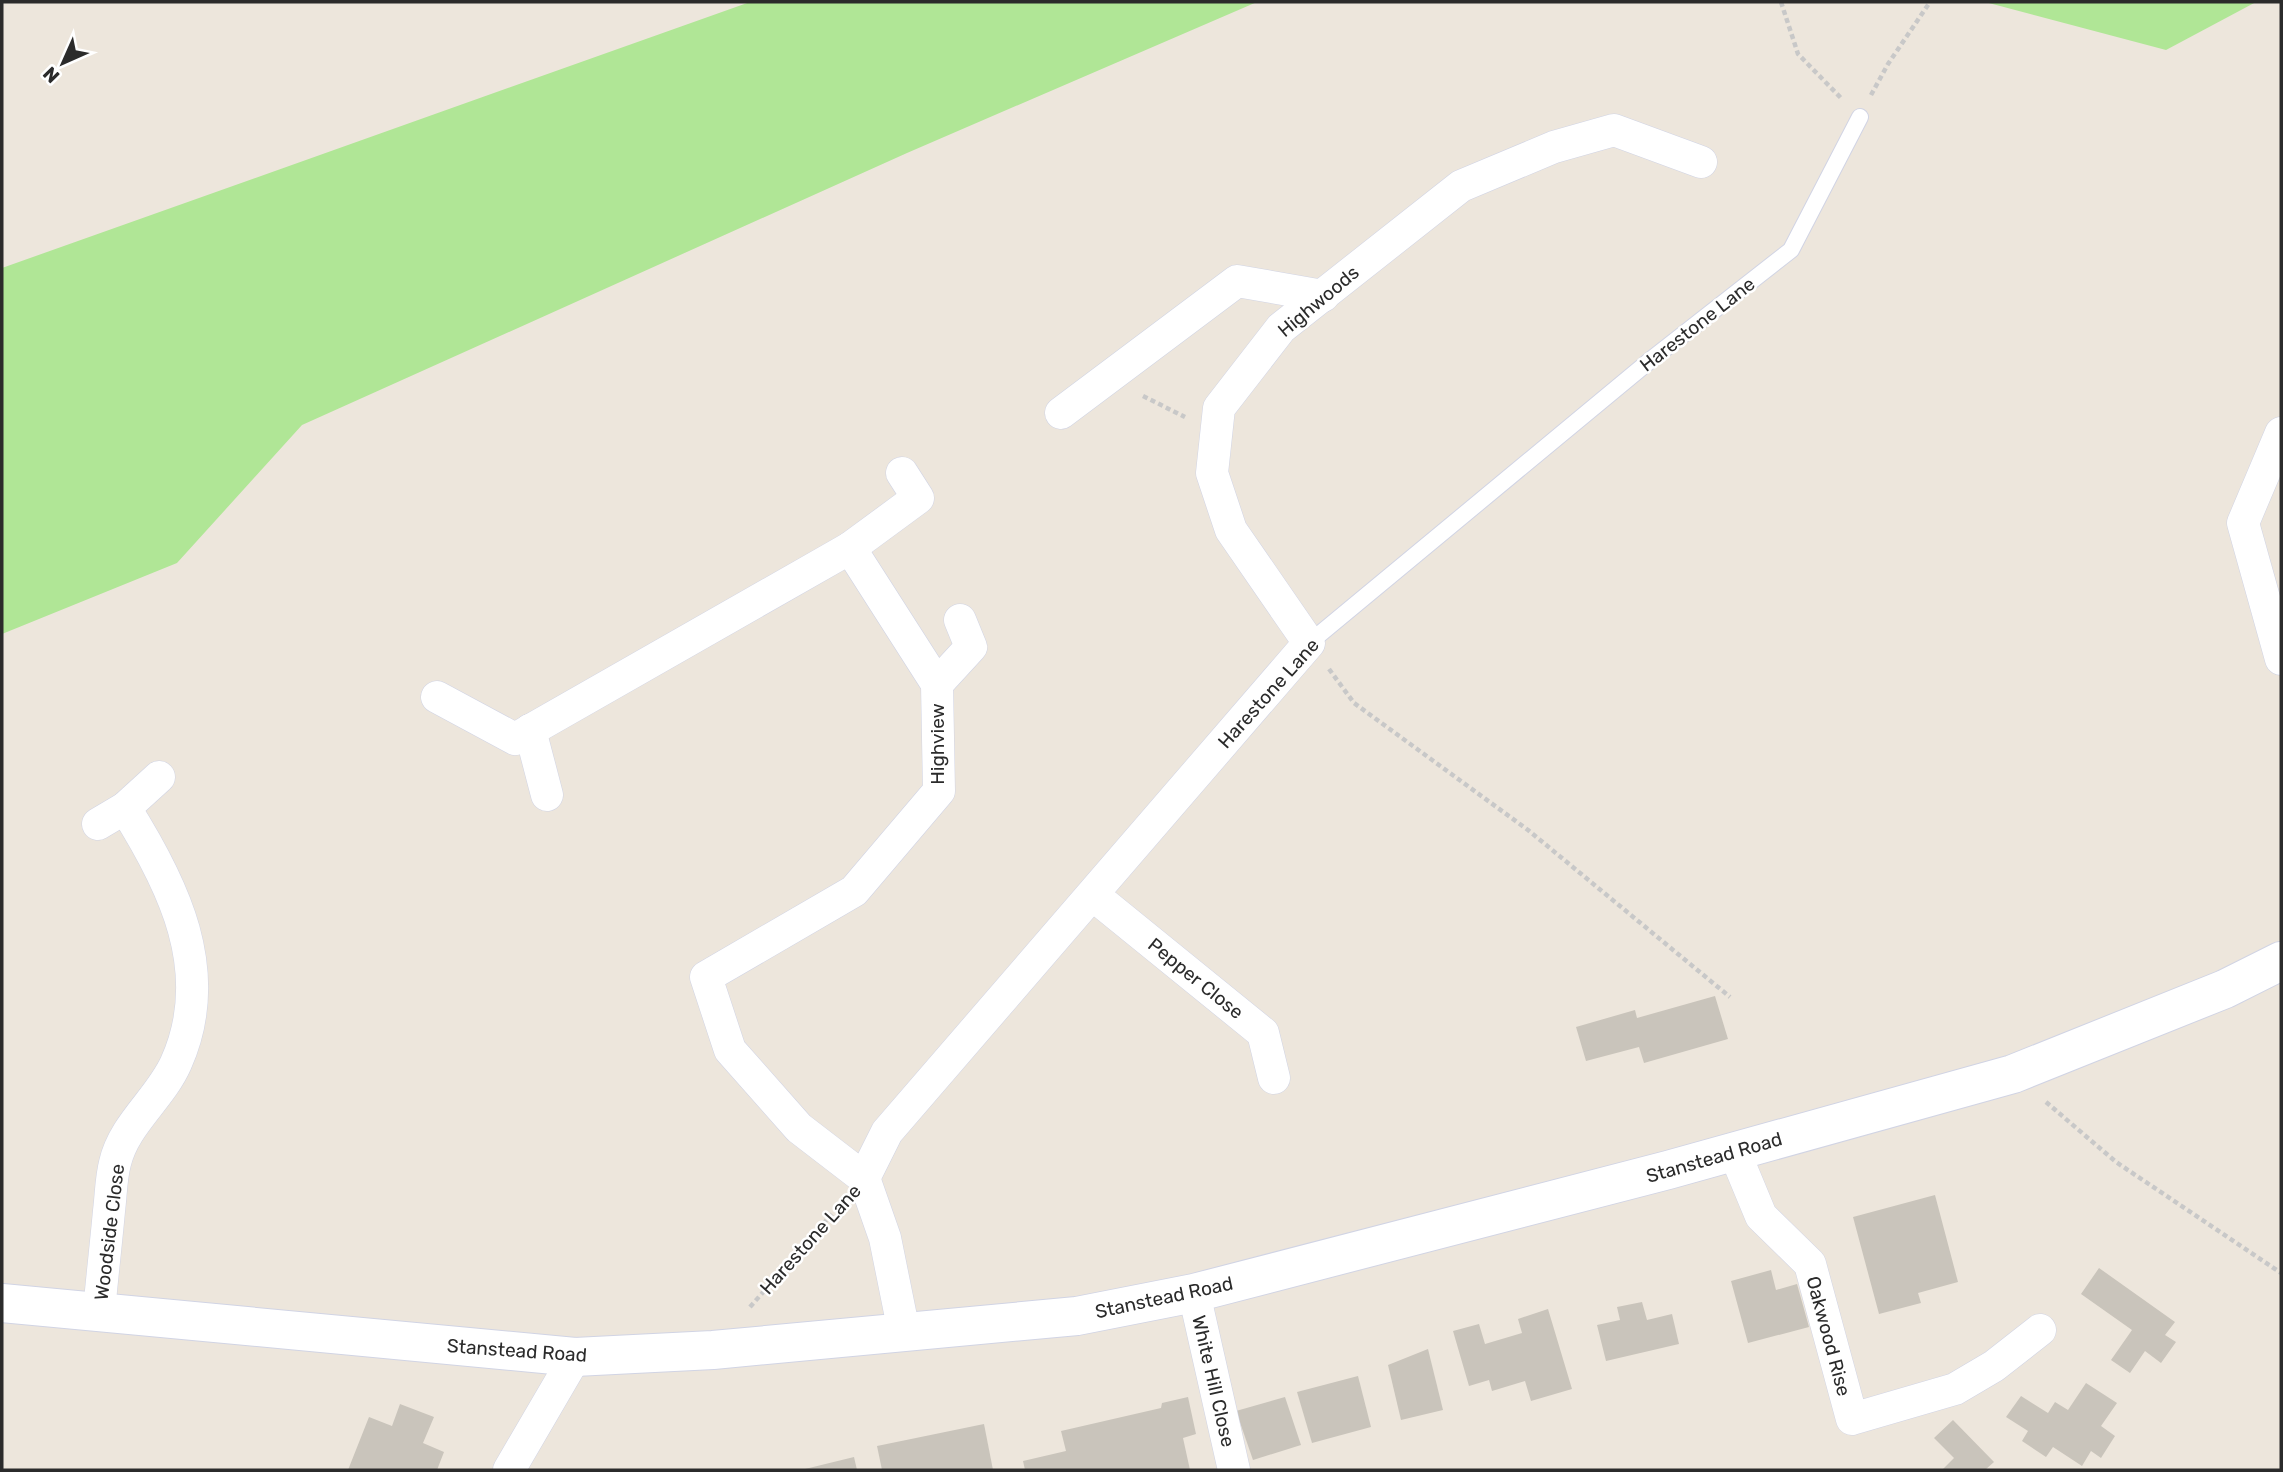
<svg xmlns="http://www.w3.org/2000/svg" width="2283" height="1472" font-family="Rubik,sans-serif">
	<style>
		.green { fill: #b0e696 }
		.building { fill: #c9c4bb }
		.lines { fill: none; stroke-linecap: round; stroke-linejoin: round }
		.lane-casing { stroke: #d1d4e4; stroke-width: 18 }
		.street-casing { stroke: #d1d4e4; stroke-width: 33 }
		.secondary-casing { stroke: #d1d4e4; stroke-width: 40 }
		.path { stroke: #c8c8c8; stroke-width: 4.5; stroke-dasharray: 5 3.5; stroke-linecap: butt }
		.lane { stroke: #fff; stroke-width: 16 }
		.street { stroke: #fff; stroke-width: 32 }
		.secondary { stroke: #fff; stroke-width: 38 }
		.labels { text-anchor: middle; stroke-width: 5; stroke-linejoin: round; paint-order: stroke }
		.street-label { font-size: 19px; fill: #2b2b2b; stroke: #fff }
	</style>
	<rect width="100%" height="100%" fill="#ede6dc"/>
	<g class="green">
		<polygon points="750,2 1257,2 907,153 302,425 177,563 2,634 2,268"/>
		<polygon points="1985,2 2256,2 2166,50"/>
	</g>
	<g class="building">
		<polygon points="1715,996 1728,1039 1644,1063 1639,1047 1586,1061 1576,1027 1635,1010 1637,1018"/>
		<polygon points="1935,1195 1958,1282 1918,1293 1921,1303 1879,1314 1853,1217"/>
		<polygon points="2099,1268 2175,1322 2165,1335 2176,1342 2161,1363 2145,1351 2130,1373 2111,1360 2132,1330 2081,1294"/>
		<polygon points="1771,1270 1776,1290 1797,1284 1809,1327 1748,1343 1731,1281"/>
		<polygon points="1642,1302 1647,1320 1672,1314 1679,1344 1606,1361 1597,1325 1620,1320 1617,1307"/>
		<polygon points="1548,1309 1572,1389 1531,1401 1525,1381 1492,1391 1489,1380 1469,1386 1453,1331 1479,1324 1485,1344 1522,1333 1518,1319"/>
		<polygon points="1428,1349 1443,1410 1401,1420 1388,1365"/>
		<polygon points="1358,1376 1371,1427 1312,1443 1297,1392"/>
		<polygon points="2086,1383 2117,1403 2101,1426 2115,1436 2101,1458 2091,1451 2082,1466 2053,1447 2046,1457 2022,1441 2028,1431 2006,1417 2021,1396 2048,1413 2055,1402 2068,1410"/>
		<polygon points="1188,1397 1196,1434 1183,1438 1190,1470 1025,1470 1023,1461 1066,1451 1061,1431 1161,1408 1162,1403"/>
		<polygon points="1285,1397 1301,1445 1253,1460 1236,1411"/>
		<polygon points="400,1404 434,1417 423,1443 444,1452 437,1470 348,1470 369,1417 392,1426"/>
		<polygon points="1953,1420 1994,1462 1985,1470 1942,1470 1954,1458 1934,1438"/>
		<polygon points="984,1424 993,1470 882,1470 877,1446"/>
		<polygon points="854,1457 857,1470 805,1470 805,1469"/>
	</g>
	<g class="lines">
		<g class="lane-casing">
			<polyline id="lane" points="1309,643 1653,358 1791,250 1860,117"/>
		</g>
		<g class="street-casing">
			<g id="street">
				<polyline points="1061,413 1237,281 1323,296"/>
				<polyline points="2281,433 2243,523 2281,659"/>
				<polyline points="850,548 918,498 902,473"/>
				<polyline points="937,684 971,647 960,620"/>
				<polyline points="437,697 515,739 850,548 937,684 939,791 854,891 706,977 730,1050 799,1128 864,1178"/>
				<polyline points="530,730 547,795"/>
				<polyline points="98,824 125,808 159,777"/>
				<polyline points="1093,895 1263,1033 1274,1078"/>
				<polyline points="1734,1151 1761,1216 1810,1264 1852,1419 1955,1389 1994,1366 2040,1330"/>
				<polyline points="864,1178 887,1132 1309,643 1231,530 1212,473 1219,408 1281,328 1461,186 1554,147 1614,130 1701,162"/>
				<polyline points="864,1178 885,1238 904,1332"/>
				<polyline points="1194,1293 1234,1470"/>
				<path d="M99 1312C102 1278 106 1244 109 1211 111 1195 111 1178 115 1163 124 1124 160 1099 176 1063 217 972 173 884 125 808"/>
				<polyline points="509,1470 575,1357"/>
			</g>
		</g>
		<g class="secondary-casing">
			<polyline id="secondary" points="2,1303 575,1357 713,1350 1077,1316 1194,1293 1668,1170 2013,1074 2225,989 2281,961"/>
		</g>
		<g class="path">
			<polyline points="1781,2 1798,54 1841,98"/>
			<polyline points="1871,95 1888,64 1930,2"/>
			<polyline points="1143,396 1185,417"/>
			<polyline points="1329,669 1354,703 1528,830 1730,997"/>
			<polyline points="2046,1102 2116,1162 2281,1273"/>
			<polyline points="750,1307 839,1206"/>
		</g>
		<use href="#lane" class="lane"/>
		<use href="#street" class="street"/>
		<use href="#secondary" class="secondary"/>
	</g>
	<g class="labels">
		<g class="street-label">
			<text transform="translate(1318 301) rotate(-40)" y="7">Highwoods</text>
			<text transform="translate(1697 324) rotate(-38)" y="7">Harestone Lane</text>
			<text transform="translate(1268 693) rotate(-48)" y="7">Harestone Lane</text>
			<text transform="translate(937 744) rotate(-90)" y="7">Highview</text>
			<text transform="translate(1196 978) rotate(39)" y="7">Pepper Close</text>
			<text transform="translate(1714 1157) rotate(-16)" y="7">Stanstead Road</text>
			<text transform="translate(109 1232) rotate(-83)" y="7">Woodside Close</text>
			<text transform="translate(810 1239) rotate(-48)" y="7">Harestone Lane</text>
			<text transform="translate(1164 1297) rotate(-12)" y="7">Stanstead Road</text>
			<text transform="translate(1829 1336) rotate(75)" y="7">Oakwood Rise</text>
			<text transform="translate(517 1350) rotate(4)" y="7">Stanstead Road</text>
			<text transform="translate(1214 1381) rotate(77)" y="7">White Hill Close</text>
		</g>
	</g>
	<rect width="2283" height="1472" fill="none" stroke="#2b2b2b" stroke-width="7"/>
	<g transform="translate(63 63) rotate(225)" stroke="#ffffff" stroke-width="5" paint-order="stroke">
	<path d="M0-5L12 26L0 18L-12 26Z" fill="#2b2b2b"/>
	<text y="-10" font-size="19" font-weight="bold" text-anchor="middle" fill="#2b2b2b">N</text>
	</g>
</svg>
